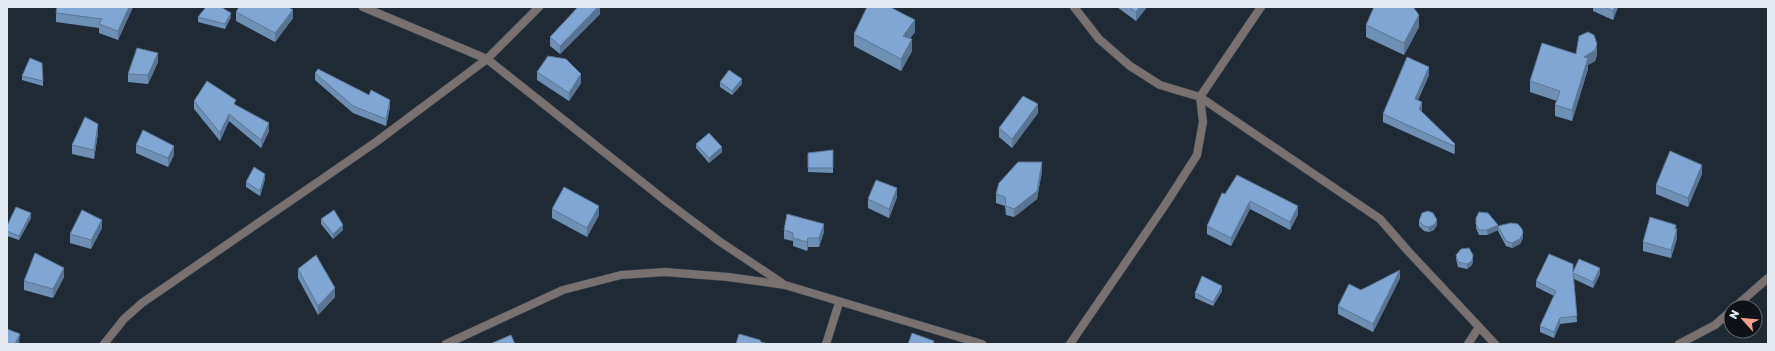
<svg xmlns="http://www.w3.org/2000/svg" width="1775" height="351" font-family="'Golos Text',sans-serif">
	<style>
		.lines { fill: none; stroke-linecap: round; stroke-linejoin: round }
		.street-casing { stroke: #3b454f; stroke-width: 9 }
		.street { stroke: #79716f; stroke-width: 8 }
		.wall { fill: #6e90b5 }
		.shaded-wall { fill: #5a7594 }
		.building { fill: #80a7d3; stroke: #5a7594 }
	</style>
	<rect width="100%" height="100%" fill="#202a35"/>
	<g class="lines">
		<g class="street-casing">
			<g id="street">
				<polyline points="363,7 487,59 667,202 719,241 782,283"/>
				<polyline points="1074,7 1099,39 1130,66 1160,85 1200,97 1380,219 1408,251 1495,344"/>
				<polyline points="1735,307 1768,278"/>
				<polyline points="104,344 124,319 142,303 376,142 487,59 539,7"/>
				<polyline points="446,344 563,290 621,275 665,272 728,277 785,285 982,344"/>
				<polyline points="826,344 839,303"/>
				<polyline points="1070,344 1165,205 1197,155 1203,122 1200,97 1261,7"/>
				<polyline points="1468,344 1479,327"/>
				<polyline points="1679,344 1715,325 1731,311"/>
			</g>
		</g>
		<use href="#street" class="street"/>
	</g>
	<g class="wall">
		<polygon points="133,7 118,40 99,33 99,28 56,22 56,13"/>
		<polygon points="600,7 600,14 560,54 550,46 550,37"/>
		<polygon points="1117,7 1147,7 1136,21"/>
		<polygon points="1593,7 1618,7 1613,20 1593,11"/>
		<polygon points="236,12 293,18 275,42 236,21"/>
		<polygon points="198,17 231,17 225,29 198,22"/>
		<polygon points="1366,25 1419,27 1404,55 1366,37"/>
		<polygon points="915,32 910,38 912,51 901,71 854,46 854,34"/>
		<polygon points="1576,54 1597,55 1595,61 1588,65 1588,69 1572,121 1555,116 1555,105 1557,101 1530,92 1530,81"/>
		<polygon points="158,62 148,84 128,82 128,74"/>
		<polygon points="537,72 581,83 569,101 537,80"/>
		<polygon points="315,73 390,107 386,126 353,113 315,80"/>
		<polygon points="1429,75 1418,100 1422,110 1421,112 1455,144 1455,152 1454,154 1383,122 1383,114"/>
		<polygon points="22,76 43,81 43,86 22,80"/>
		<polygon points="720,82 742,84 732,95 720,87"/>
		<polygon points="194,101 236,105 269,131 261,148 229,121 220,141 194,109"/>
		<polygon points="1038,113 1012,148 999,137 999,128"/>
		<polygon points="98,133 94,159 72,154 72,145"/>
		<polygon points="696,144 722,152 709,163 696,148"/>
		<polygon points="136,145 174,155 168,167 136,153"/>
		<polygon points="833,150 833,173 808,172 808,153"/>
		<polygon points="1042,171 1037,199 1014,217 1006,215 1005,206 996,203 996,194"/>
		<polygon points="1702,174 1688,207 1656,194 1656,185"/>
		<polygon points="265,179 260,196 246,187 246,182"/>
		<polygon points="1225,194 1298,214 1290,230 1250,209 1231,246 1207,234 1207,226"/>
		<polygon points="897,197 889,218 868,208 868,199"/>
		<polygon points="552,209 599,215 587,237 552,218"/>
		<polygon points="31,218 19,240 7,236 7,226"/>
		<polygon points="1476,218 1498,230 1487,235 1479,235 1476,228"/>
		<polygon points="321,219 343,230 333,239 321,224"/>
		<polygon points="1419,221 1437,225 1434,230 1429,232 1424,231 1419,226"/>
		<polygon points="1498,226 1523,238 1520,244 1512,248 1506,246 1498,231"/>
		<polygon points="102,228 91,249 70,243 70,234"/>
		<polygon points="1676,229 1677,238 1671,258 1643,251 1643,242"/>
		<polygon points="784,230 824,232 819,247 808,247 807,251 793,246 793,241 784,239"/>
		<polygon points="1456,255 1473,260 1472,265 1467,269 1458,267 1456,259"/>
		<polygon points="298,269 335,297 318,315 298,278"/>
		<polygon points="1573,272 1600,274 1593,288 1574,279 1577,322 1560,324 1554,338 1540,332 1540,326 1554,296 1536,287 1536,281"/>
		<polygon points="64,277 53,298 24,290 24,281"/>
		<polygon points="1400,278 1373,332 1338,314 1338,306 1361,290"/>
		<polygon points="1222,291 1213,306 1195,298 1195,293"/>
	</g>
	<g class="shaded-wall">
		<polygon points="129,7 133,7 118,40 118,31"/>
		<polygon points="598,7 600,7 600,14 560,54 560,46"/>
		<polygon points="1140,7 1147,7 1136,21 1136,12"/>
		<polygon points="1615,7 1618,7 1613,20 1613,11"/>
		<polygon points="293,10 293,18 275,42 275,33"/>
		<polygon points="231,13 231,17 225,29 225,24"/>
		<polygon points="1419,15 1419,27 1404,55 1404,43"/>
		<polygon points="915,20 915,32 903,48 903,36"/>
		<polygon points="912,39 912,51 901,71 901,59"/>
		<polygon points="1597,44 1597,55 1595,61 1588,65 1588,69 1572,121 1572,110 1584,57"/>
		<polygon points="158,53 158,62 148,84 148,75"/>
		<polygon points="1429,67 1429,75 1415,107 1415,99"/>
		<polygon points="581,74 581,83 569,101 569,93"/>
		<polygon points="742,79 742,84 732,95 732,91"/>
		<polygon points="390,100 390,107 386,126 386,119"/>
		<polygon points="1422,102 1422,110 1419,117 1419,109"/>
		<polygon points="1038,104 1038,113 1012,148 1012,139"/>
		<polygon points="229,114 229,121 220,141 220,133"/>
		<polygon points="269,123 269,131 261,148 261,140"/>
		<polygon points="98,124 98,133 94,159 94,150"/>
		<polygon points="1455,144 1455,152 1454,154 1454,146"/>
		<polygon points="174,146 174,155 168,167 168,158"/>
		<polygon points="722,147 722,152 709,163 709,158"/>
		<polygon points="1042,162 1042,171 1037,199 1014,217 1014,209"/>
		<polygon points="1702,165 1702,174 1688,207 1688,198"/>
		<polygon points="265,174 265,179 260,196 260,191"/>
		<polygon points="897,188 897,197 889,218 889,209"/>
		<polygon points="1250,201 1250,209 1231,246 1231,238"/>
		<polygon points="599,206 599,215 587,237 587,228"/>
		<polygon points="1298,206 1298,214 1290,230 1290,222"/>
		<polygon points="31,213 31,218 19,240 19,236"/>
		<polygon points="102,220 102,228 91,249 91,240"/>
		<polygon points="1437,220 1437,225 1434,230 1429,232 1429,227"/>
		<polygon points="824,224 824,232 819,247 819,238"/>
		<polygon points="343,225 343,230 333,239 333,234"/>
		<polygon points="1498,225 1498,230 1487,235 1487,230"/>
		<polygon points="1676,225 1677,238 1671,258 1671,250 1675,229"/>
		<polygon points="1523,233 1523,238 1520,244 1512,248 1512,243"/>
		<polygon points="808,238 808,247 807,251 807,242"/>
		<polygon points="1473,255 1473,260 1472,265 1467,269 1467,264"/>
		<polygon points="64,268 64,277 53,298 53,289"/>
		<polygon points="1600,268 1600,274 1593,288 1593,282"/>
		<polygon points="1400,270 1400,278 1373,332 1373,324"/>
		<polygon points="1222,286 1222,291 1213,306 1213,302"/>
		<polygon points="335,288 335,297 318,315 318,306"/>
		<polygon points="1560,318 1560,324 1554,338 1554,332"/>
		<polygon points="20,334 19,344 15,344"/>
	</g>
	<g class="building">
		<polygon points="57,7 129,7 118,31 99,24 102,19 56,13"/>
		<polygon points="206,7 221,7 231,13 225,24 198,17"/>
		<polygon points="239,7 288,7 293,10 275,33 236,12"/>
		<polygon points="578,7 598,7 560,46 550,37"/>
		<polygon points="867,7 890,7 915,20 903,36 912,39 901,59 854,34"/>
		<polygon points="1129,7 1140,7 1136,12"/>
		<polygon points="1374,7 1413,7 1419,15 1404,43 1366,25"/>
		<polygon points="1604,7 1615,7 1613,11"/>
		<polygon points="1588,32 1594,35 1597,44 1595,50 1584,57 1588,58 1572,110 1555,105 1560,91 1530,81 1542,43 1576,54 1579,36"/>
		<polygon points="137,48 158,53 148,75 128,74"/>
		<polygon points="548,56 566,59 581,74 569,93 537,72"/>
		<polygon points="1407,57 1429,67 1415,99 1422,102 1419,109 1455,144 1454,146 1383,114"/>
		<polygon points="30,58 42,63 43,81 22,76"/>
		<polygon points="318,69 369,95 371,90 390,100 386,119 353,106 315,73"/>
		<polygon points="729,70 742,79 732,91 720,82"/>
		<polygon points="207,81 236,100 234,104 269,123 261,140 229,114 220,133 194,101"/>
		<polygon points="1023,96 1038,104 1012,139 999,128"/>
		<polygon points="85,117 98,124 94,150 72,145"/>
		<polygon points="143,130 174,146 168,158 136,145"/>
		<polygon points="709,133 722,147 709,158 696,144"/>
		<polygon points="833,150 833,168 808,168 808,153"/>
		<polygon points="1670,151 1702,165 1688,198 1656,185"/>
		<polygon points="1018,162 1042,162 1037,191 1014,209 1006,206 1005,197 996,194 999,183"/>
		<polygon points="254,167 265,174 260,191 246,182"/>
		<polygon points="1237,175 1298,206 1290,222 1250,201 1231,238 1207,226 1222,193 1225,194"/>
		<polygon points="876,180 897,188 889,209 868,199"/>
		<polygon points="564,187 599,206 587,228 552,209"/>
		<polygon points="16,207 31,213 19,236 7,231 7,226"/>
		<polygon points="82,210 102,220 91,240 70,234"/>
		<polygon points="334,210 343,225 333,234 321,219"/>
		<polygon points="1428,211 1433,213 1437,220 1434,225 1429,227 1424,226 1419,221 1422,213"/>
		<polygon points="1479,212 1488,213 1498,225 1487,230 1479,230 1476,224 1476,218"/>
		<polygon points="787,214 824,224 819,238 808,238 807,242 793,238 793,233 784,230"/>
		<polygon points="1650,217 1676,225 1675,229 1677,229 1671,250 1643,242"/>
		<polygon points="1511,223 1518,224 1522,229 1523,233 1520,239 1512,243 1506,241 1498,226"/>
		<polygon points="1469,248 1473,255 1472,261 1467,264 1458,262 1456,255 1461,249"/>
		<polygon points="35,253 64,268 53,289 24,281"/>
		<polygon points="1549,254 1573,264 1573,272 1579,259 1600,268 1593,282 1573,273 1577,316 1560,318 1554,332 1540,326 1556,291 1536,281"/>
		<polygon points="316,255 335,288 318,306 298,269"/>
		<polygon points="1400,270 1373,324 1338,306 1349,284 1361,290"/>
		<polygon points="1202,276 1222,286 1213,302 1195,293"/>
		<polygon points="7,329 20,334 15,344 7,344"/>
		<polygon points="912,333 934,341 933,344 908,344"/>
		<polygon points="739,334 760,340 761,342 768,344 736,344"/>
		<polygon points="511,335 515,344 490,344"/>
	</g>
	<rect width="1775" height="351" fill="none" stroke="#e3eaf1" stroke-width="16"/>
	<g transform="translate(1743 319) rotate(297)"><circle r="19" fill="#0e1217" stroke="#63686e"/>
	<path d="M0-3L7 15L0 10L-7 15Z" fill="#f59d8f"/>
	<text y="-6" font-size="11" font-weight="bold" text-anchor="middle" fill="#e3eaf1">N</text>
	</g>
</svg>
